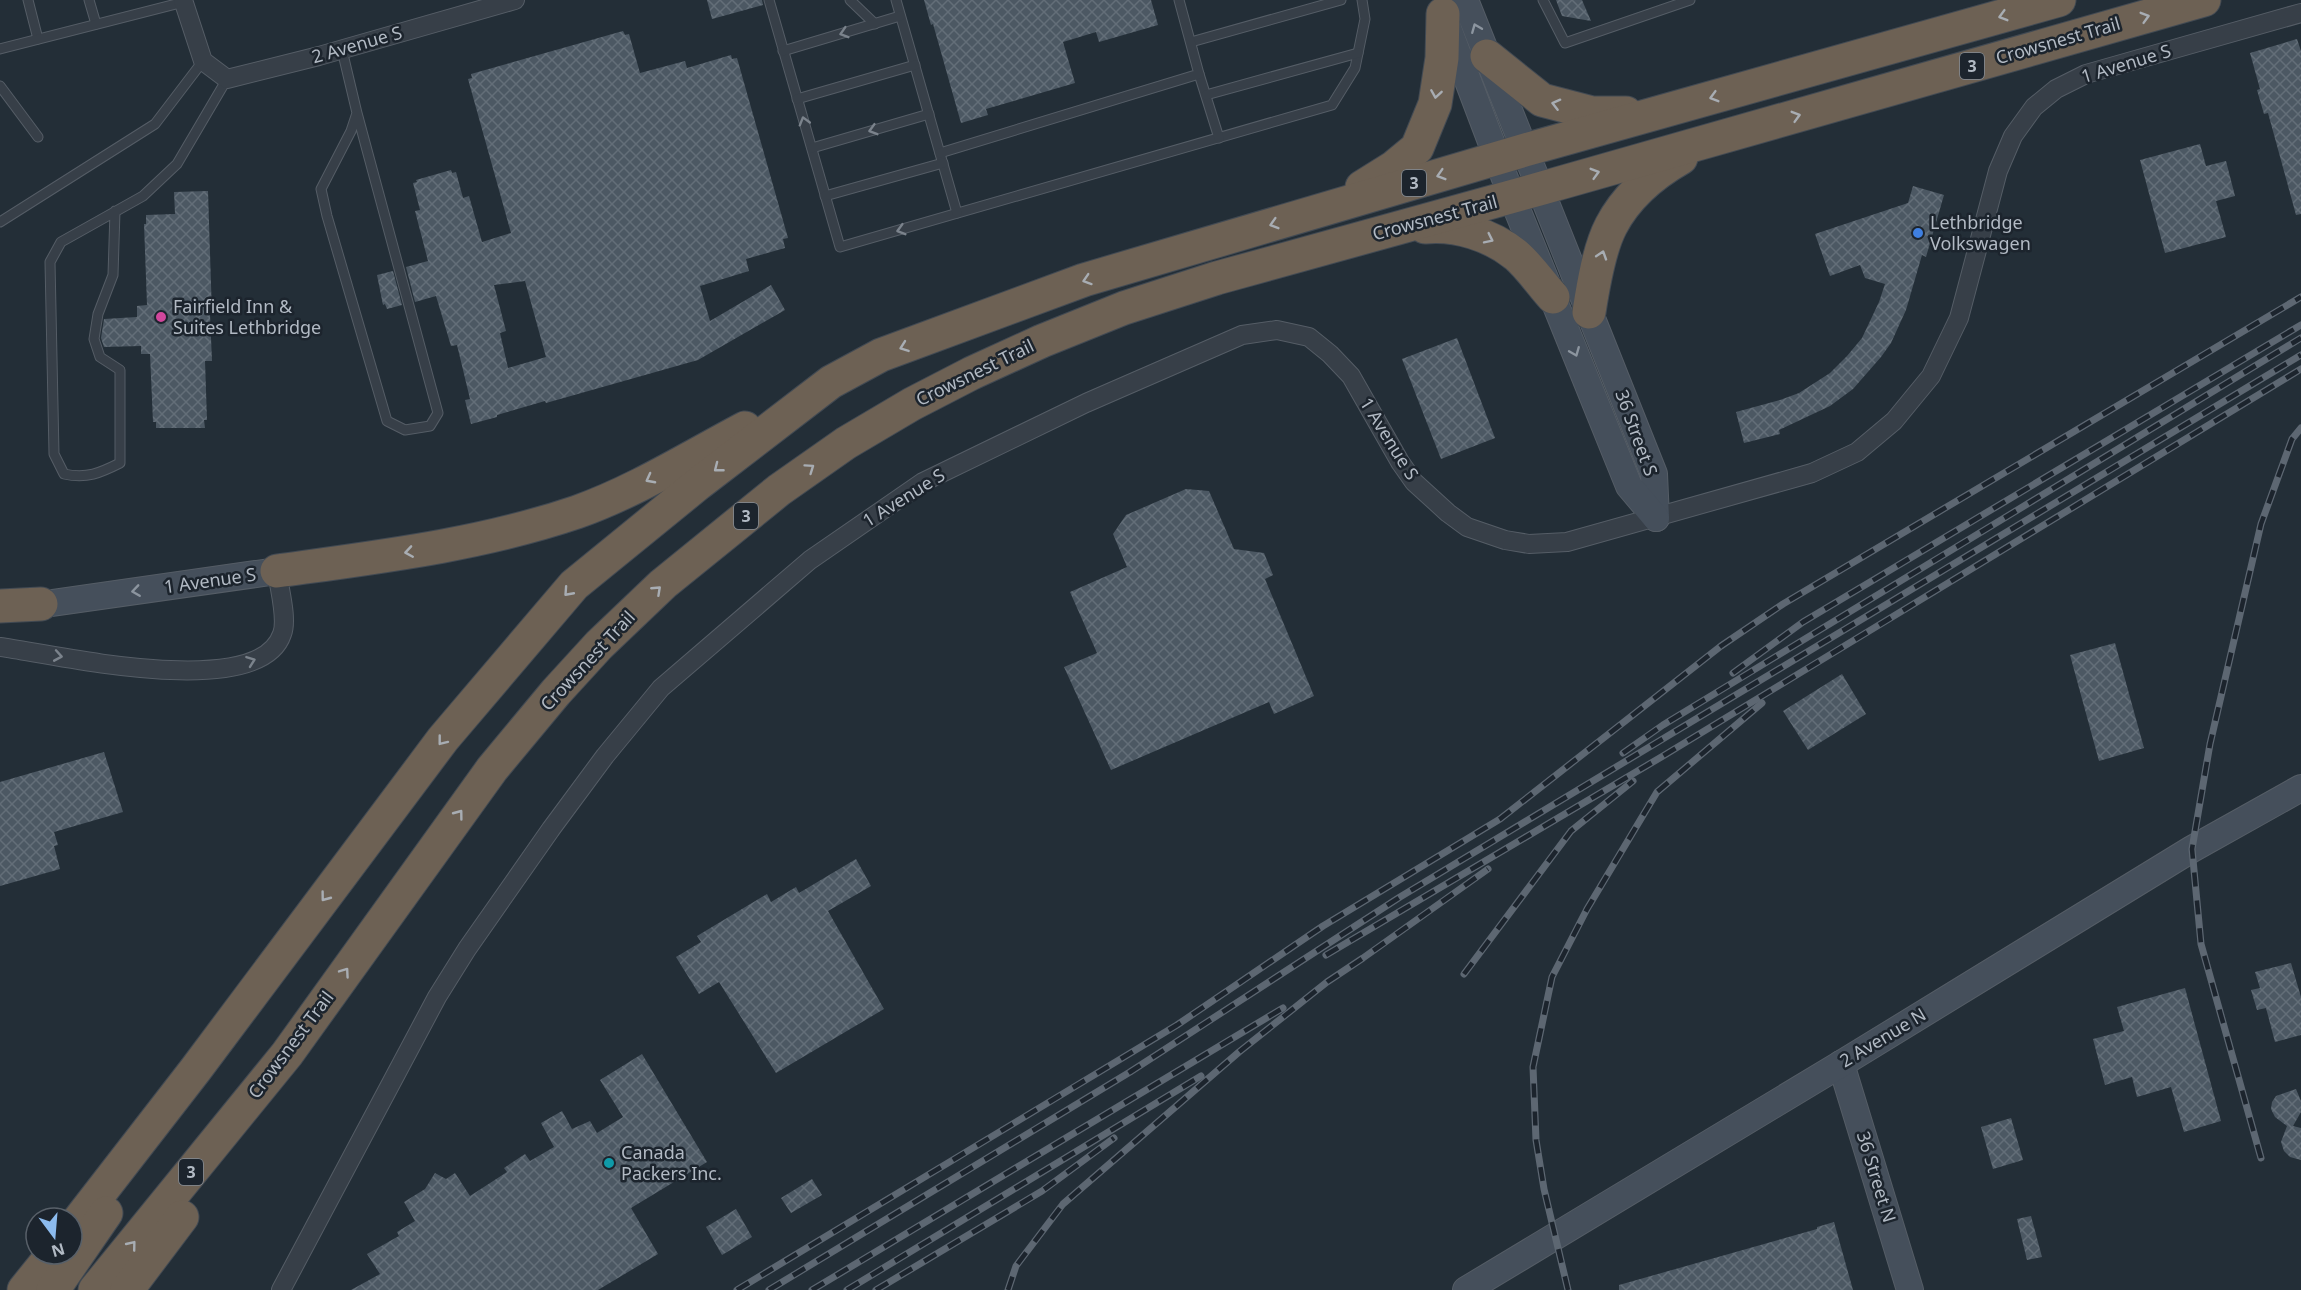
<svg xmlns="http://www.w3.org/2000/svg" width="2301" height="1290" font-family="'Noto Sans',sans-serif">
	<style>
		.building { fill: url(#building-cross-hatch); fill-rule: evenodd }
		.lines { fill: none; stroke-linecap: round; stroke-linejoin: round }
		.lane-casing { stroke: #555d66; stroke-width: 11 }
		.street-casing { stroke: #555d66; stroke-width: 20 }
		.secondary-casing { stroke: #555d66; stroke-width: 28 }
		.highway-casing { stroke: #424a53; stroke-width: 35 }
		.lane { stroke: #373f48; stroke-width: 9 }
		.street { stroke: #373f48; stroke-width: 18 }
		.secondary { stroke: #454f5b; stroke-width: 26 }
		.highway { stroke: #6d6154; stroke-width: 33 }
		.rail-casing { stroke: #5d6772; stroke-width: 7 }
		.rail { stroke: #1c242d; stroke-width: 4.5; stroke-dasharray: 14; stroke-linecap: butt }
		.oneway { stroke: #a8adb3 }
		.oneway2 { stroke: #8c959f }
		.oneway3 { stroke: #7b838c }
		.shop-dot { fill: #3f7fe0; stroke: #1c242d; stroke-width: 2 }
		.hotel-dot { fill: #d1479c; stroke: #1c242d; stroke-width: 2 }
		.culture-dot { fill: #0f9aa8; stroke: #1c242d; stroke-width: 2 }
		.labels { text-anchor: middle; stroke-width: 5; stroke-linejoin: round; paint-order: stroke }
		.shield { fill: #1c242d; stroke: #858d97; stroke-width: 1.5 }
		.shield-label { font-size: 16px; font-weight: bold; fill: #b2bac4 }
		.street-label { font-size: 18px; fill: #b2bac4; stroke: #1c242d }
		.poi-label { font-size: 18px; fill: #b2bac4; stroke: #1c242d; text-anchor: start }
	</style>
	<defs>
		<pattern id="building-cross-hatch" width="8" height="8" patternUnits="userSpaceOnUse" patternTransform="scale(1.5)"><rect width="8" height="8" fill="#4c5863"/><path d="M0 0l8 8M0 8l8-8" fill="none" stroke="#636e78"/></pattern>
	</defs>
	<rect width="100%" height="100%" fill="#232e37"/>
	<g class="building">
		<polygon points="707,0 762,0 763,5 712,19"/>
		<polygon points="924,0 1151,0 1158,25 1099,42 1096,32 1063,42 1075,83 986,109 988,115 961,123 933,24 931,25"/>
		<polygon points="1556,0 1582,0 1591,21 1562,16"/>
		<path d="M623 31 625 35 629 34 640 73 685 61 687 68 731 55 732 59 737 58 788 238 783 239 785 248 746 259 749 271 700 286 710 321 771 285 785 310 698 360 546 403 545 401 497 415V417L471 424 465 400 470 399 457 345 451 346 436 296 415 302 406 267 428 261 415 211 420 210 413 183 417 182 416 180 451 170 452 173 456 172 463 198 469 196 482 242 511 233 468 79 472 78 471 74ZM525 281 546 357 508 368 500 333 506 331 494 285Z"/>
		<polygon points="2297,39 2301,51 2301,214 2296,215 2268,113 2264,114 2257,90 2260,89 2250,53"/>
		<polygon points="2200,144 2206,166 2226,161 2235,196 2216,201 2226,237 2165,253 2140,160"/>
		<polygon points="1913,186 1944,195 1926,257 1922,255 1906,310 1891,343 1881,357 1853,389 1830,406 1779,430 1780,434 1744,443 1736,412 1780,400 1799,393 1830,373 1847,356 1862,338 1879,302 1885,284 1865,278 1860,265 1830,276 1815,234 1908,203"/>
		<polygon points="208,191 212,315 210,315 212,361 205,361 207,420 204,420 205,428 156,428 156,422 153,422 150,354 141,354 141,346 104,347 101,338 104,319 137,317 137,306 147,305 144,224 146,224 146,215 175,214 174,192"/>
		<polygon points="393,271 402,305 387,309 385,304 383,305 377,275"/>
		<polygon points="1457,338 1495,438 1441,459 1402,359"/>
		<polygon points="1186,489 1209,491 1234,549 1264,553 1273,575 1265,579 1314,696 1274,714 1269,702 1111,770 1064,667 1097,653 1070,592 1127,567 1113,534 1126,515"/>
		<polygon points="2115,643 2144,748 2099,761 2070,655"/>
		<polygon points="1842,674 1866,714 1808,750 1783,711"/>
		<polygon points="104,752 123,812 54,832 58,845 54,846 60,869 0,886 0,782"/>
		<polygon points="856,859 871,886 828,911 884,1009 776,1073 719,982 699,994 676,957 701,942 697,936 767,894 771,902 796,887 799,893"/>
		<polygon points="2291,963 2301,997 2301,1035 2275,1042 2266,1008 2257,1010 2251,990 2260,988 2255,972"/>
		<polygon points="2185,988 2221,1121 2184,1132 2171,1087 2137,1097 2132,1077 2105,1085 2093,1039 2124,1031 2117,1007"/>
		<polygon points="642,1054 707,1162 631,1208 658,1254 598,1290 351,1290 380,1274 367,1254 399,1236 397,1232 415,1221 404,1202 425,1189 435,1173 446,1179 455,1173 470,1196 507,1172 504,1168 525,1154 530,1161 554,1147 541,1123 562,1111 572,1129 590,1121 597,1133 623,1117 600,1080"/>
		<polygon points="2296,1089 2301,1101 2301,1112 2293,1126 2301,1128 2301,1160 2290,1157 2284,1151 2281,1142 2287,1126 2275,1117 2271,1109 2272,1102 2276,1096"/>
		<polygon points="2011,1118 2023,1160 1993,1169 1981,1127"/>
		<polygon points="812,1179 822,1195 791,1213 781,1198"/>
		<polygon points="736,1209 752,1237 722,1255 706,1227"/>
		<polygon points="2031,1216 2042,1257 2027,1260 2017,1219"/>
		<polygon points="1834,1222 1853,1290 1619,1290 1619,1285 1817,1229 1817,1227"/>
	</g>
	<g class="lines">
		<g class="lane-casing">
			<g id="lane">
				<polyline points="28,0 38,39"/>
				<polyline points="89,0 96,24"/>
				<polyline points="769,0 840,247 1332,105 1355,68 1365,19 1362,0"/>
				<polyline points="850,0 875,24"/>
				<polyline points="896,0 957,213"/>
				<polyline points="1543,0 1565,43 1690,0"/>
				<polyline points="1191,42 1341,0"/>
				<polyline points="0,49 184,2"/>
				<polyline points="342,50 357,113 351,131 321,189 327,216 387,421 405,430 430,426 438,413 357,113"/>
				<polyline points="783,51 900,16"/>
				<polyline points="1199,74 1219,138"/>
				<polyline points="0,86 38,137"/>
				<polyline points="1206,95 1358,53"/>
				<polyline points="797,99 915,65"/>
				<polyline points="812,148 929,114"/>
				<polyline points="940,153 1199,74 1179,0"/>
				<polyline points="825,196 943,163"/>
				<path d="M115 211 113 275 98 314 94 339 100 357 120 370V463C100 473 87 479 64 474L54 454 50 262 61 242 143 196 177 164 227 79"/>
				<polyline points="0,222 155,124 203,61"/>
			</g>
		</g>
		<g class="street-casing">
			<g id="street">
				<polyline points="183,0 203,61 227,79 319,56 515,0"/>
				<path d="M0 647C53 654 259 703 282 634 288 619 279 588 277 571"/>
				<polyline points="281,1290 437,997 467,949 551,829 605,756 661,688 810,560 923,482 1086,403 1242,335 1277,330 1309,337 1330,354 1351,376 1400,462 1414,482 1448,513 1467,527 1505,540 1529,544 1567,542 1812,473 1857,452 1894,421 1931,376 1959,318 1998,171 2013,136 2034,107 2056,89 2086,74 2301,13"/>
			</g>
		</g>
		<g class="secondary-casing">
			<g id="secondary">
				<polyline points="1465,0 1654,474 1656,518"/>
				<polyline points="1446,23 1512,197 1629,486 1656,518"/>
				<polyline points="24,607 277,571"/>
				<polyline points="1841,1064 1910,1290"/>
				<polyline points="1466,1290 1841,1064 2192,849 2301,788"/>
			</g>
		</g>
		<g class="highway-casing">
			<g id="highway">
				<polyline points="1487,56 1542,100 1592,113 1626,113"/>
				<polyline points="1362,187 1394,167 1417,148 1435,104 1442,58 1443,14"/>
				<path d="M1425 227C1457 224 1491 235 1516 255 1530 267 1541 284 1553 297"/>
				<path d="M1589 312C1593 286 1599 249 1611 226 1626 197 1653 174 1681 158"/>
				<path d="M277 571C378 557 480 545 577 512 636 491 690 457 745 428"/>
				<polyline points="0,606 41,604"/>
				<polyline points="72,1229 196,1069 443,739 574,585 698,484 831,382 881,355 1084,280 1525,150 2059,0"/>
				<polyline points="24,1290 53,1254"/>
				<polyline points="53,1290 106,1213"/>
				<polyline points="95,1290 287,1054 492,769 556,692 599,645 663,584 779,490 846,443 912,404 972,373 1042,341 1124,308 1217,278 1539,189 2204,0"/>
				<polyline points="127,1290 182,1217"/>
			</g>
		</g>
		<use href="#lane" class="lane"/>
		<use href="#street" class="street"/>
		<use href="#secondary" class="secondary"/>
		<use href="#highway" class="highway"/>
		<g class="rail-casing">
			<g id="rail">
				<polyline points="1733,673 1803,622 2301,325"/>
				<polyline points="1623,753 1663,725 2301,338"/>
				<polyline points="1326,955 1663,756 2301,369"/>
				<polyline points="1464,974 1571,831 1633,781"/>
				<polyline points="2261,1158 2201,944 2192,849 2210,744 2261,524 2292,439 2301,428"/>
				<polyline points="737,1290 1177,1025 1323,926 1500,819 1721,646 1783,604 2301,297"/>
				<polyline points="769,1290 1130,1072 1400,897 2301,355"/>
				<polyline points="812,1290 1283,1008"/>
				<polyline points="847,1290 1201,1076"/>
				<polyline points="876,1290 1042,1191 1114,1138"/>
				<polyline points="1008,1290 1016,1266 1063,1204 1239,1052 1327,982 1363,958 1488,869"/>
				<polyline points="1568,1290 1544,1189 1536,1140 1533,1067 1552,977 1587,909 1657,792 1762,703"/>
			</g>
		</g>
		<use href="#rail" class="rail"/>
	</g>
	<defs><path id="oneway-chevron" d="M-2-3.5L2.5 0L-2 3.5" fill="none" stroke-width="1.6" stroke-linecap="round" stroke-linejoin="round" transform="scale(1.5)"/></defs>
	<g class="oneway">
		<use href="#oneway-chevron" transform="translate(2003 16) rotate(164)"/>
		<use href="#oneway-chevron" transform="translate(2145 17) rotate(-16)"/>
		<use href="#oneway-chevron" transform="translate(1436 94) rotate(99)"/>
		<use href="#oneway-chevron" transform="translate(1714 97) rotate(164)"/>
		<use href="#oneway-chevron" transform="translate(1556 104) rotate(-166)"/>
		<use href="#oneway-chevron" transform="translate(1796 116) rotate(-16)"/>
		<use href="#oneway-chevron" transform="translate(1595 173) rotate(-16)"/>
		<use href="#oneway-chevron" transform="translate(1441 175) rotate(163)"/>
		<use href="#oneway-chevron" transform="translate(1274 224) rotate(163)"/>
		<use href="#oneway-chevron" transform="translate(1489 239) rotate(26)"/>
		<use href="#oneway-chevron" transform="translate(1602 255) rotate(-72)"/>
		<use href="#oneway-chevron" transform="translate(1087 280) rotate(162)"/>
		<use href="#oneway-chevron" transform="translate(904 347) rotate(160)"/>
		<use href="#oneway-chevron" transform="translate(718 468) rotate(142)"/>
		<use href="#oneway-chevron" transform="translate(810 468) rotate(-35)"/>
		<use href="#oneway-chevron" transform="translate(650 479) rotate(152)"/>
		<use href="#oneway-chevron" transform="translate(409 552) rotate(171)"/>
		<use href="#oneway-chevron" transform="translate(657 590) rotate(-43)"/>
		<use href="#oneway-chevron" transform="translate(568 592) rotate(132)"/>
		<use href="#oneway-chevron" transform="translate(442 741) rotate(128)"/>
		<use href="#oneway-chevron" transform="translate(459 814) rotate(-53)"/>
		<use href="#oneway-chevron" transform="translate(325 897) rotate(127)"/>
		<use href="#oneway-chevron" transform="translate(345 972) rotate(-55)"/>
		<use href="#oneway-chevron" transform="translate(132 1245) rotate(-51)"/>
	</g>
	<g class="oneway2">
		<use href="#oneway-chevron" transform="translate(1476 28) rotate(-112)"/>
		<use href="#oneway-chevron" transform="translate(1575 352) rotate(68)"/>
		<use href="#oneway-chevron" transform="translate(136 591) rotate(172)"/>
	</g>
	<g class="oneway3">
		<use href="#oneway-chevron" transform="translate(844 33) rotate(163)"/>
		<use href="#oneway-chevron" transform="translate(804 121) rotate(-106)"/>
		<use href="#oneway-chevron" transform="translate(873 130) rotate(164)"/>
		<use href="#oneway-chevron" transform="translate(901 230) rotate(164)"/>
		<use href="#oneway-chevron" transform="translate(58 656) rotate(10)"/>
		<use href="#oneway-chevron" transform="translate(251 661) rotate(-20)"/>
	</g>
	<circle class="shop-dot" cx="1918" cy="233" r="6"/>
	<circle class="hotel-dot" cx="161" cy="317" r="6"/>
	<circle class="culture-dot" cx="609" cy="1163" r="6"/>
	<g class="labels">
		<g class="shield">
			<rect x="1960" y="53" width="24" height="26" rx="4.5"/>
			<rect x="1402" y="170" width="24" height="26" rx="4.5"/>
			<rect x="734" y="503" width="24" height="26" rx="4.5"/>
			<rect x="179" y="1159" width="24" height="26" rx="4.5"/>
		</g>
		<g class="shield-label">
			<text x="1972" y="72">3</text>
			<text x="1414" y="189">3</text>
			<text x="746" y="522">3</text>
			<text x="191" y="1178">3</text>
		</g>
		<g class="street-label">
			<text transform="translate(2058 41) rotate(-16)" y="6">Crowsnest Trail</text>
			<text transform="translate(357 45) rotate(-16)" y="6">2 Avenue S</text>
			<text transform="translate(2126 64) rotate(-17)" y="6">1 Avenue S</text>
			<text transform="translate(1435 218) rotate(-15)" y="6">Crowsnest Trail</text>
			<text transform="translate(975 373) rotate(-26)" y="6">Crowsnest Trail</text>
			<text transform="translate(1636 433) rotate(70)" y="6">36 Street S</text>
			<text transform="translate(1389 439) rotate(58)" y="6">1 Avenue S</text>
			<text transform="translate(904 498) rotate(-32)" y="6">1 Avenue S</text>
			<text transform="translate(210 581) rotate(-8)" y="6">1 Avenue S</text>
			<text transform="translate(588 661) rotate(-47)" y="6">Crowsnest Trail</text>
			<text transform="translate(1883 1038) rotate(-31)" y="6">2 Avenue N</text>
			<text transform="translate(291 1045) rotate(-53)" y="6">Crowsnest Trail</text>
			<text transform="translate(1876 1177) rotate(73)" y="6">36 Street N</text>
		</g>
		<g class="poi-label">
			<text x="1930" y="229">Lethbridge<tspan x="1930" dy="21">Volkswagen</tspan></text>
			<text x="173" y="313">Fairfield Inn &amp;<tspan x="173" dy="21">Suites Lethbridge</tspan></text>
			<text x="621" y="1159">Canada<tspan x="621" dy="21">Packers Inc.</tspan></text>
		</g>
	</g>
	<g transform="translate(54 1236) rotate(164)"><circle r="28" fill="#1c242d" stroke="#586069" stroke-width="1.5"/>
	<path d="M0-4.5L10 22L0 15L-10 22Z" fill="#8cbbee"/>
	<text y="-9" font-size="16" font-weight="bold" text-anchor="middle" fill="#b2bac4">N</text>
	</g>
</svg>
